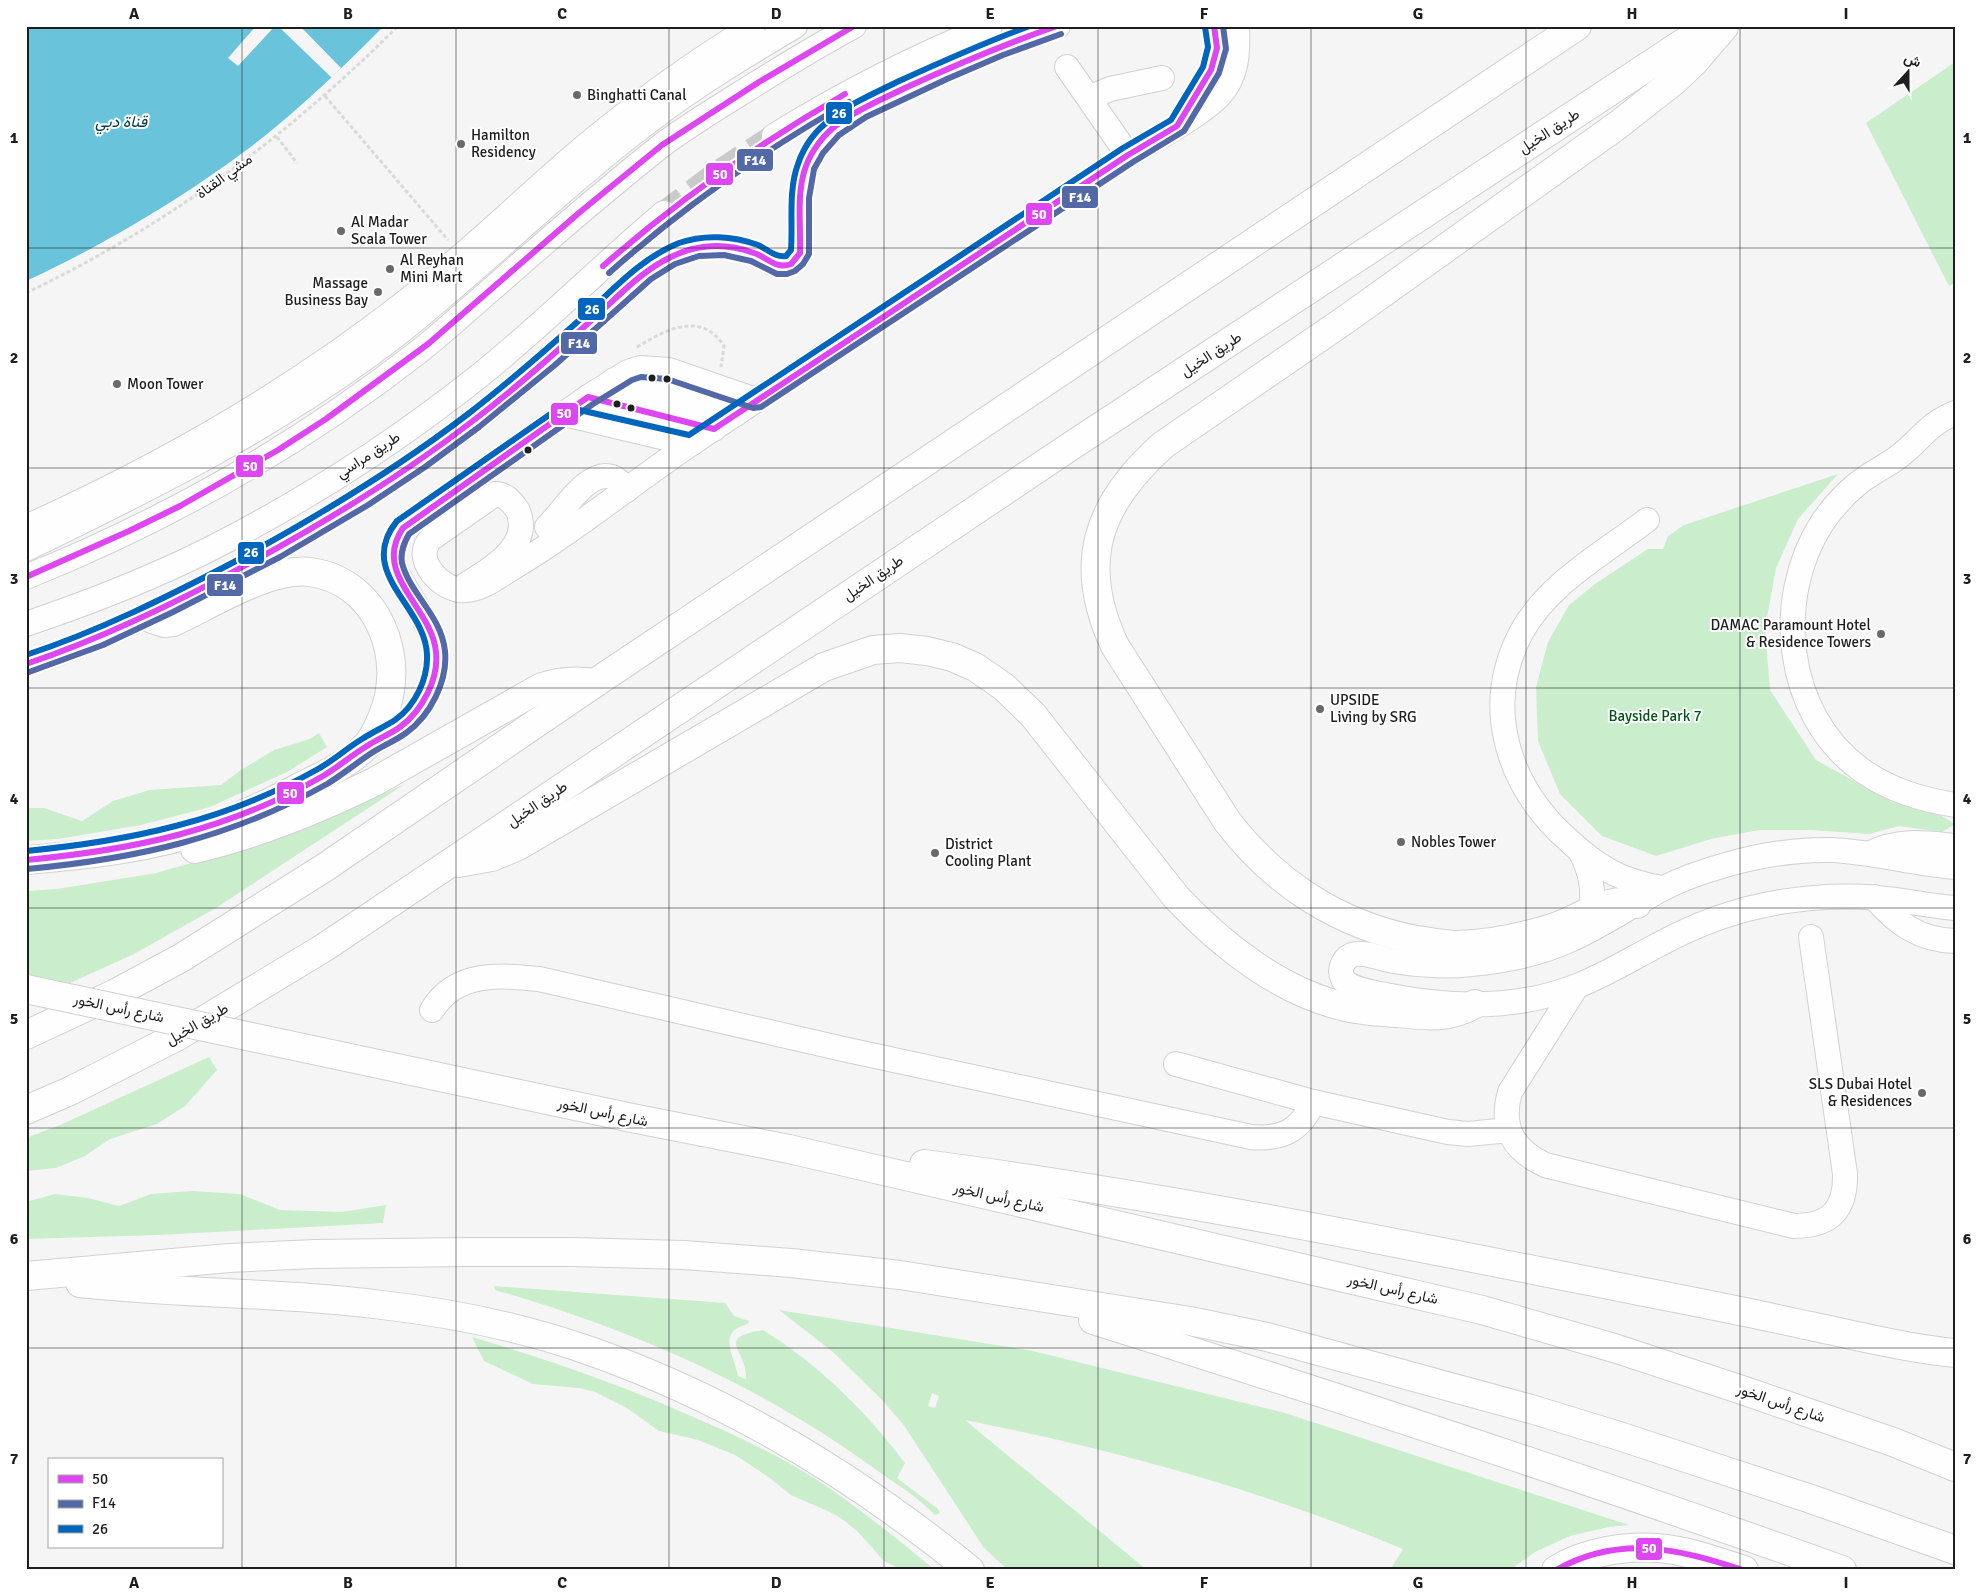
<svg xmlns="http://www.w3.org/2000/svg" width="1981" height="1596" font-family="Signika,Vazirmatn,sans-serif">
	<style>
		.green { fill: #caeecc; fill-rule: evenodd }
		.water { fill: #68c3db }
		.pier { fill: #f5f5f5 }
		.lines { fill: none; stroke-linecap: round; stroke-linejoin: round }
		.minor-tunnel { stroke: #cacaca; stroke-width: 24; stroke-dasharray: 24 12; stroke-linecap: butt }
		.minor-casing { stroke: #d1d1d2; stroke-width: 26 }
		.highway-casing { stroke: #d1d1d2; stroke-width: 30 }
		.path { stroke: #d8d9d9; stroke-width: 3; stroke-dasharray: 4 2.5; stroke-linecap: butt }
		.minor { stroke: #fefefe; stroke-width: 24 }
		.highway { stroke: #fefefe; stroke-width: 28 }
		.highway-bridge-casing { stroke: #d1d1d2; stroke-width: 30; stroke-linecap: butt }
		.highway-bridge { stroke: #fefefe; stroke-width: 28 }
		.bus-1-casing { stroke: #fff; stroke-width: 10 }
		.bus-2-casing { stroke: #fff; stroke-width: 10 }
		.bus-3-casing { stroke: #fff; stroke-width: 10 }
		.bus-1 { stroke: #de46f2; stroke-width: 6 }
		.bus-2 { stroke: #5368a7; stroke-width: 6 }
		.bus-3 { stroke: #0065bd; stroke-width: 6 }
		.grid { fill: none; stroke: #1d1e1e; stroke-width: 1; stroke-opacity: 0.55 }
		.poi-dot { fill: #696969; stroke: #fff; stroke-width: 2 }
		.bus-dot { fill: #1d1e1e; stroke: #fff; stroke-width: 2 }
		.labels { text-anchor: middle; stroke-width: 4; stroke-linejoin: round; paint-order: stroke }
		.poi-label { font-size: 15px; fill: #1d1e1e; stroke: #fff; text-anchor: start }
		.street-label { font-size: 15px; fill: #1d1e1e; stroke: #fff }
		.park-label { font-size: 15px; fill: #005316; stroke: #fff }
		.water-label { font-size: 16px; font-style: italic; fill: #003846; stroke: #fff }
		.line-badge { stroke: #fff; stroke-width: 2 }
		.badge-label { font-size: 14px; text-anchor: middle; font-weight: bold; fill: #fff }
		.neatline { fill: none; stroke: #1d1e1e; stroke-width: 2 }
		.grid-label { font-size: 16px; text-anchor: middle; font-weight: bold; fill: #1d1e1e }
	</style>
	<rect width="100%" height="100%" fill="#f5f5f5"/>
	<g class="green">
		<polygon points="1955,62 1955,283 1949,286 1866,123"/>
		<polygon points="1838,474 1798,519 1776,568 1765,629 1770,690 1816,760 1892,802 1934,811 1955,824 1942,832 1899,826 1869,834 1811,830 1760,830 1711,839 1656,856 1602,836 1560,794 1538,741 1536,687 1548,642 1569,605 1595,584 1648,549 1663,549 1668,536 1684,525"/>
		<polygon points="319,733 327,747 287,772 210,807 141,825 58,839 26,841 26,808 44,808 82,821 113,801 150,790 221,785 241,770 274,750 310,739"/>
		<polygon points="405,784 216,908 134,954 26,1003 26,891 57,889 156,873 244,848 326,818"/>
		<polygon points="209,1057 217,1070 185,1106 157,1124 110,1139 85,1156 56,1168 26,1171 26,1138 60,1125"/>
		<polygon points="192,1191 240,1194 280,1210 342,1212 386,1205 383,1223 159,1235 26,1239 26,1202 55,1194 88,1198 119,1206 151,1194"/>
		<path d="M494 1286 725 1303 734 1316 749 1321 748 1324C716 1332 734 1354 738 1376L746 1379C748 1351 713 1338 763 1330 819 1365 865 1410 905 1463L897 1478 938 1509 940 1513 935 1515C916 1495 890 1480 868 1464 755 1383 628 1328 495 1290Z"/>
		<path d="M779 1310 1033 1351 1285 1413 1629 1525 1609 1527 1570 1536 1535 1552 1510 1570H1390L1403 1549C1262 1490 1115 1450 965 1420L1147 1570H1008L984 1548 903 1424 881 1399 833 1352ZM932 1393 939 1396 935 1408 928 1406Z"/>
		<path d="M472 1337C550 1360 625 1386 700 1420 739 1437 778 1455 814 1478 857 1506 896 1538 935 1570H902L884 1561 859 1533 845 1521 832 1513 791 1495 767 1476 735 1455 698 1440 659 1431 627 1408 595 1392 579 1388 533 1384 484 1361Z"/>
	</g>
	<path class="water" d="M26 26H384C340 70 295 114 245 151 181 199 100 247 26 281Z"/>
	<g class="pier">
		<polygon points="256,26 275,26 238,66 228,58"/>
		<polygon points="278,26 300,26 341,68 332,78"/>
	</g>
	<g class="lines">
		<polyline class="minor-tunnel" points="664,213 717,173 774,136"/>
		<g class="minor-casing">
			<g id="minor">
				<polyline points="1067,67 1128,155"/>
				<polyline points="1089,98 1110,89 1162,78"/>
				<path d="M1181 120C1197 93 1226 60 1214 26"/>
				<path d="M774 136C843 93 914 57 990 26"/>
				<polyline points="614,380 736,414"/>
				<polyline points="588,397 714,429"/>
				<path d="M1955 413C1928 424 1922 438 1902 454 1893 462 1882 467 1873 473 1853 485 1835 504 1822 523 1773 599 1785 714 1860 769 1889 790 1920 799 1955 805"/>
				<polyline points="565,414 691,444"/>
				<path d="M1647 520C1604 553 1547 584 1521 633 1482 707 1508 786 1567 839 1597 867 1622 882 1663 888"/>
				<path d="M26 527C162 466 291 392 408 300 469 253 524 198 583 148 637 103 693 63 753 26"/>
				<path d="M547 527C562 513 587 469 612 477 618 479 623 485 627 490"/>
				<path d="M26 549C156 486 279 425 395 336 484 266 563 185 653 118 698 84 746 55 795 26"/>
				<path d="M26 577C165 521 299 445 417 353 446 330 473 305 501 281 553 235 607 189 662 145 689 125 717 108 746 90 781 68 817 46 854 26"/>
				<path d="M458 590C480 575 519 556 521 527 521 520 520 513 516 508 511 501 505 494 495 494L432 538C410 557 442 593 466 590 482 589 496 578 509 570 573 532 630 485 692 443 790 377 890 312 989 247 1036 216 1082 183 1131 154 1158 137 1197 118 1219 96 1238 76 1238 52 1237 26"/>
				<path d="M26 624C88 603 150 579 208 550 303 502 396 442 479 376 543 325 601 266 664 213"/>
				<path d="M26 664C93 643 154 613 216 581 296 539 374 494 448 440 518 389 581 330 646 272 680 246 713 239 754 253 763 256 772 265 782 266 791 266 796 260 800 253 802 227 796 191 806 166 813 149 824 135 838 124 858 109 883 99 906 88 955 64 1006 43 1058 26"/>
				<path d="M366 747C378 740 391 733 402 725 428 708 443 665 432 636 423 611 404 591 394 566 391 551 394 540 403 528L588 397 628 372 640 368 669 370 756 400"/>
				<path d="M1580 851C1591 871 1595 890 1590 913"/>
				<path d="M1871 853C1899 839 1925 843 1955 846"/>
				<path d="M1955 867C1914 864 1874 852 1832 850 1798 849 1762 855 1729 864 1707 870 1683 878 1662 889 1632 905 1603 925 1572 939 1540 954 1505 961 1471 964 1446 967 1418 965 1393 961 1382 959 1367 952 1355 954 1344 956 1338 969 1343 979 1349 989 1379 994 1391 996 1452 1008 1518 1009 1577 986 1605 975 1631 959 1658 945 1696 924 1737 909 1780 902 1812 897 1845 895 1877 898 1903 900 1929 906 1955 908"/>
				<path d="M1874 897C1896 923 1919 940 1955 941"/>
				<path d="M1576 987 1510 1092C1500 1127 1513 1150 1545 1165L1794 1226C1830 1226 1846 1210 1845 1174L1811 937"/>
				<path d="M432 1010C456 971 499 975 539 979L843 1049 1251 1137C1282 1140 1301 1130 1313 1102"/>
				<polyline points="1176,1064 1313,1102 1448,1132 1468,1134 1509,1130"/>
			</g>
		</g>
		<g class="highway-casing">
			<g id="highway">
				<path d="M195 849C258 834 317 810 374 782L540 688C559 681 576 680 595 683"/>
				<path d="M26 860C89 855 152 848 212 827 241 816 270 803 298 788 320 777 347 765 365 747 373 740 378 727 382 718 408 659 378 581 310 572 268 567 211 605 173 622L164 623 147 617"/>
				<path d="M458 863 492 857 518 846 824 667 873 650 900 648 927 651 952 657 975 667 1004 687 1033 715 1176 897C1220 944 1281 993 1346 1007 1363 1011 1381 1012 1398 1013 1426 1016 1450 1019 1475 1004"/>
				<path d="M1637 904C1611 894 1580 919 1555 927 1524 937 1491 944 1458 945 1444 945 1430 942 1417 940 1340 926 1274 883 1227 821L1115 646C1076 563 1097 504 1163 445L1345 320 1618 125 1674 81 1694 62 1724 27"/>
				<polyline points="26,1035 114,994 181,958 324,868 595,683 1577,26"/>
				<polyline points="26,1110 70,1091 178,1036 325,947 1071,446 1709,26"/>
				<polyline points="789,1149 1482,1310 1614,1348 1742,1390 1893,1442 1955,1467"/>
				<path d="M924 1164C1162 1195 1398 1243 1634 1290 1691 1301 1748 1312 1805 1325 1855 1335 1904 1348 1955 1353"/>
				<polyline points="26,1276 229,1258 315,1254 466,1252 573,1252 684,1255 791,1263 900,1275 1190,1321 1267,1337 1531,1409 1619,1436 1811,1499 1955,1550"/>
				<path d="M80 1283C180 1294 282 1292 382 1305 453 1313 525 1328 593 1352 731 1401 856 1477 970 1570"/>
				<path d="M1093 1320C1344 1399 1594 1481 1842 1570"/>
				<path d="M1556 1570C1584 1552 1624 1546 1657 1548 1686 1550 1716 1561 1744 1570"/>
			</g>
		</g>
		<g class="path">
			<polyline points="325,96 448,240"/>
			<polyline points="277,137 297,163"/>
			<path d="M26 293C168 225 287 137 398 26"/>
			<path d="M637 347C665 330 701 310 724 346L721 367"/>
		</g>
		<use href="#minor" class="minor"/>
		<use href="#highway" class="highway"/>
		<g class="highway-bridge-casing">
			<polyline id="highway-bridge" points="26,989 632,1118 789,1149"/>
		</g>
		<use href="#highway-bridge" class="highway-bridge"/>
		<g class="bus-1-casing">
			<g id="bus-1">
				<path d="M603 266C678 200 758 144 845 94"/>
				<polyline points="26,577 129,531 180,506 278,450 326,419 428,344 580,212 662,145 759,82 854,26"/>
				<path d="M26 664C107 637 184 599 259 558 334 517 407 472 474 420 516 388 555 353 594 318 618 297 641 271 671 257 697 244 726 243 754 253 767 257 776 270 791 264L800 253C801 225 796 193 806 166 812 150 824 134 838 124 858 109 883 99 905 88 955 65 1005 44 1057 26"/>
				<path d="M26 860C133 850 229 830 323 776 338 767 352 755 367 746 377 739 389 735 400 727 422 711 439 679 436 652 432 607 371 574 403 528L588 397 714 429 1128 155 1177 126 1211 70 1217 48 1214 26"/>
				<path d="M1556 1570C1620 1534 1679 1549 1743 1570"/>
			</g>
		</g>
		<g class="bus-2-casing">
			<g id="bus-2">
				<path d="M609 273C683 207 763 151 849 102"/>
				<polyline points="29,672 103,645 173,612 280,557 368,505 425,467 479,427 555,365 651,279 675,264 699,256 724,255 751,261 777,274 787,274 795,271 803,264 809,254 809,198 814,169 823,153 839,135 866,117 947,79 1003,55 1061,34"/>
				<path d="M27 869C135 859 231 838 327 784 342 775 355 764 370 754 382 746 395 741 406 733 430 716 448 681 445 651 441 615 410 594 402 563 400 552 404 543 409 534L593 404 632 380 641 377 667 379 753 408 761 407 1133 162 1184 131 1219 73 1226 49 1223 26"/>
			</g>
		</g>
		<g class="bus-3-casing">
			<g id="bus-3">
				<path d="M26 655C99 631 167 597 234 562 315 518 395 470 468 414 508 383 546 350 584 316 613 290 641 258 679 243 704 234 733 236 758 245 767 249 776 258 786 256L791 250C793 222 788 191 798 164 804 146 816 130 831 119 851 103 875 93 897 82 941 62 985 42 1030 26"/>
				<path d="M26 851C130 841 226 821 318 769 334 760 347 748 362 739 373 732 384 727 395 720 415 706 428 679 427 655 426 606 355 573 397 521L562 406 689 435 1123 148 1171 120 1203 67 1208 47 1205 27"/>
			</g>
		</g>
		<use href="#bus-1" class="bus-1"/>
		<use href="#bus-2" class="bus-2"/>
		<use href="#bus-3" class="bus-3"/>
	</g>
	<path class="grid" d="M242 26V1570M456 26V1570M669 26V1570M884 26V1570M1098 26V1570M1311 26V1570M1526 26V1570M1740 26V1570M26 248H1955M26 468H1955M26 688H1955M26 908H1955M26 1128H1955M26 1348H1955"/>
	<g class="poi-dot">
		<circle cx="577" cy="95" r="5"/>
		<circle cx="461" cy="144" r="5"/>
		<circle cx="341" cy="231" r="5"/>
		<circle cx="390" cy="269" r="5"/>
		<circle cx="378" cy="292" r="5"/>
		<circle cx="117" cy="384" r="5"/>
		<circle cx="1881" cy="634" r="5"/>
		<circle cx="1320" cy="709" r="5"/>
		<circle cx="1401" cy="842" r="5"/>
		<circle cx="935" cy="853" r="5"/>
		<circle cx="1922" cy="1093" r="5"/>
	</g>
	<g class="bus-dot">
		<circle cx="652" cy="378" r="4.5"/>
		<circle cx="667" cy="379" r="4.5"/>
		<circle cx="617" cy="404" r="4.5"/>
		<circle cx="631" cy="408" r="4.5"/>
		<circle cx="528" cy="450" r="4.5"/>
	</g>
	<g class="labels">
		<g class="poi-label">
			<text x="587" y="100">Binghatti Canal</text>
			<text x="471" y="140">Hamilton<tspan x="471" dy="17">Residency</tspan></text>
			<text x="351" y="227">Al Madar<tspan x="351" dy="17">Scala Tower</tspan></text>
			<text x="400" y="265">Al Reyhan<tspan x="400" dy="17">Mini Mart</tspan></text>
			<text x="368" y="288" text-anchor="end">Massage<tspan x="368" dy="17">Business Bay</tspan></text>
			<text x="127" y="389">Moon Tower</text>
			<text x="1871" y="630" text-anchor="end">DAMAC Paramount Hotel<tspan x="1871" dy="17">&amp; Residence Towers</tspan></text>
			<text x="1330" y="705">UPSIDE<tspan x="1330" dy="17">Living by SRG</tspan></text>
			<text x="1411" y="847">Nobles Tower</text>
			<text x="945" y="849">District<tspan x="945" dy="17">Cooling Plant</tspan></text>
			<text x="1912" y="1089" text-anchor="end">SLS Dubai Hotel<tspan x="1912" dy="17">&amp; Residences</tspan></text>
		</g>
		<g class="street-label">
			<text transform="translate(1549 131) rotate(-33)" y="5">طريق الخيل</text>
			<text transform="translate(224 176) rotate(-36)" y="5">مشي القناة</text>
			<text transform="translate(1211 354) rotate(-33)" y="5">طريق الخيل</text>
			<text transform="translate(368 455) rotate(-33)" y="5">طريق مراسي</text>
			<text transform="translate(873 578) rotate(-34)" y="5">طريق الخيل</text>
			<text transform="translate(537 804) rotate(-34)" y="5">طريق الخيل</text>
			<text transform="translate(119 1008) rotate(12)" y="5">شارع رأس الخور</text>
			<text transform="translate(197 1024) rotate(-30)" y="5">طريق الخيل</text>
			<text transform="translate(603 1112) rotate(12)" y="5">شارع رأس الخور</text>
			<text transform="translate(999 1197) rotate(13)" y="5">شارع رأس الخور</text>
			<text transform="translate(1393 1289) rotate(13)" y="5">شارع رأس الخور</text>
			<text transform="translate(1781 1403) rotate(19)" y="5">شارع رأس الخور</text>
		</g>
		<g class="park-label">
			<text x="1655" y="721">Bayside Park 7</text>
		</g>
		<g class="water-label">
			<text x="121" y="127">قناة دبي</text>
		</g>
	</g>
	<g class="line-badge">
		<rect x="825" y="101" width="28" height="24" rx="5" fill="#0065bd"/>
		<rect x="736" y="148" width="38" height="24" rx="5" fill="#5368a7"/>
		<rect x="705" y="162" width="29" height="24" rx="5" fill="#de46f2"/>
		<rect x="1061" y="185" width="38" height="24" rx="5" fill="#5368a7"/>
		<rect x="1025" y="202" width="28" height="24" rx="5" fill="#de46f2"/>
		<rect x="577" y="297" width="29" height="24" rx="5" fill="#0065bd"/>
		<rect x="560" y="331" width="38" height="24" rx="5" fill="#5368a7"/>
		<rect x="550" y="402" width="29" height="24" rx="5" fill="#de46f2"/>
		<rect x="235" y="454" width="29" height="24" rx="5" fill="#de46f2"/>
		<rect x="237" y="541" width="28" height="24" rx="5" fill="#0065bd"/>
		<rect x="206" y="573" width="38" height="24" rx="5" fill="#5368a7"/>
		<rect x="276" y="781" width="29" height="24" rx="5" fill="#de46f2"/>
		<rect x="1635" y="1537" width="28" height="24" rx="5" fill="#de46f2"/>
	</g>
	<g class="badge-label">
		<text x="839" y="118">26</text>
		<text x="755" y="165">F14</text>
		<text x="720" y="179">50</text>
		<text x="1080" y="202">F14</text>
		<text x="1039" y="219">50</text>
		<text x="592" y="314">26</text>
		<text x="579" y="348">F14</text>
		<text x="564" y="418">50</text>
		<text x="250" y="471">50</text>
		<text x="251" y="557">26</text>
		<text x="225" y="590">F14</text>
		<text x="290" y="798">50</text>
		<text x="1649" y="1553">50</text>
	</g>
	<rect width="1981" height="1596" fill="none" stroke="#ffffff" stroke-width="55"/>
	<rect x="48" y="1458" width="175" height="90" fill="#ffffff" stroke="#a5a5a5"/>
	<rect x="58" y="1475" width="25" height="8" fill="#de46f2" stroke="#a5a5a5"/>
	<text x="92" y="1484" font-size="15" fill="#1d1e1e">50</text>
	<rect x="58" y="1500" width="25" height="8" fill="#5368a7" stroke="#a5a5a5"/>
	<text x="92" y="1508" font-size="15" fill="#1d1e1e">F14</text>
	<rect x="58" y="1525" width="25" height="8" fill="#0065bd" stroke="#a5a5a5"/>
	<text x="92" y="1534" font-size="15" fill="#1d1e1e">26</text>
	<g transform="translate(1908 72) rotate(21)" stroke="#ffffff" stroke-width="4" paint-order="stroke">
	<path d="M0-4L9 19L0 12L-9 19Z" fill="#1d1e1e"/>
	<text y="-8" font-size="14" font-weight="bold" text-anchor="middle" fill="#1d1e1e">ش</text>
	</g>
	<rect x="28" y="28" width="1926" height="1540" class="neatline"/>
	<g class="grid-label">
		<text x="134" y="19">A</text>
		<text x="348" y="19">B</text>
		<text x="562" y="19">C</text>
		<text x="776" y="19">D</text>
		<text x="990" y="19">E</text>
		<text x="1204" y="19">F</text>
		<text x="1418" y="19">G</text>
		<text x="1632" y="19">H</text>
		<text x="1846" y="19">I</text>
		<text x="14" y="143">1</text>
		<text x="1967" y="143">1</text>
		<text x="14" y="363">2</text>
		<text x="1967" y="363">2</text>
		<text x="14" y="584">3</text>
		<text x="1967" y="584">3</text>
		<text x="14" y="804">4</text>
		<text x="1967" y="804">4</text>
		<text x="14" y="1024">5</text>
		<text x="1967" y="1024">5</text>
		<text x="14" y="1244">6</text>
		<text x="1967" y="1244">6</text>
		<text x="14" y="1464">7</text>
		<text x="1967" y="1464">7</text>
		<text x="134" y="1588">A</text>
		<text x="348" y="1588">B</text>
		<text x="562" y="1588">C</text>
		<text x="776" y="1588">D</text>
		<text x="990" y="1588">E</text>
		<text x="1204" y="1588">F</text>
		<text x="1418" y="1588">G</text>
		<text x="1632" y="1588">H</text>
		<text x="1846" y="1588">I</text>
	</g>
</svg>
